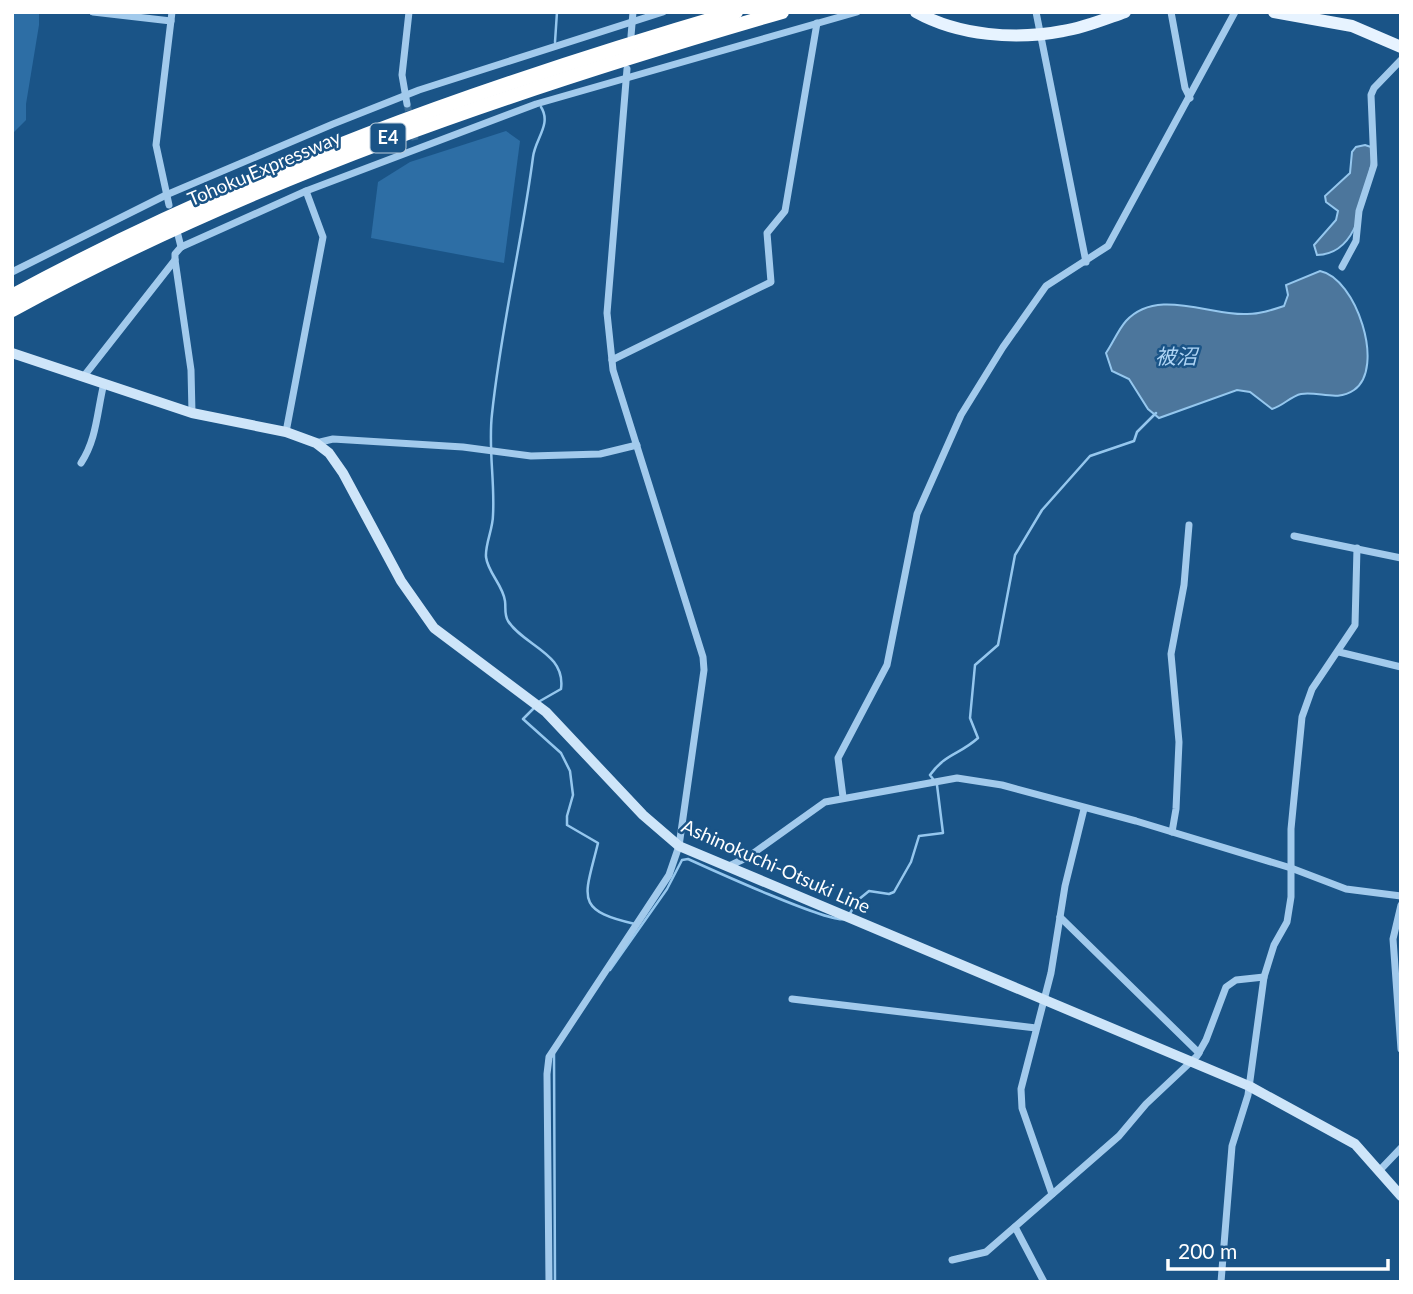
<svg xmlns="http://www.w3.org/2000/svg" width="1413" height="1294" font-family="Lato,'Noto Sans JP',sans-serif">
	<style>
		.green { fill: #2d6ea5 }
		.water { fill: #4c769c; stroke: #95c7ee; stroke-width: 2 }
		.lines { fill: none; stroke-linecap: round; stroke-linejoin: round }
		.stream { stroke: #95c7ee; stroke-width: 2.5 }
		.minor-tunnel { stroke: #3c6e99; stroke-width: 7; stroke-dasharray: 7 3.5; stroke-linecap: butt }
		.minor { stroke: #a2caec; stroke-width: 7 }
		.secondary { stroke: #cee5f9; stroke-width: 10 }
		.primary { stroke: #e7f3ff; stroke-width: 12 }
		.motorway { stroke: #fff; stroke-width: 14 }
		.labels { text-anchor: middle; stroke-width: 5; stroke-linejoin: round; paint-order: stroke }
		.shield { fill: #1a5487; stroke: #baccdb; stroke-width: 2 }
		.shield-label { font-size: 18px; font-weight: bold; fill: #fff }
		.street-label { font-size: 19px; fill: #fff; stroke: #1a5487 }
		.water-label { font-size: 21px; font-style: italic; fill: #aed4f4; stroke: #1a5487 }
	</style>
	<rect width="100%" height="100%" fill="#1a5487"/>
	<g class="green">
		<polygon points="12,12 39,12 39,25 26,104 26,120 12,134"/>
		<polygon points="506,131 520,141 504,263 371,238 378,182 410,162"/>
	</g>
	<g class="water">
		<path d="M1365 145 1371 147 1373 158C1364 191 1362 254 1317 255L1314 245 1336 220 1338 211 1326 202 1325 196 1350 173 1352 152 1356 147Z"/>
		<path d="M1320 271C1356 278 1386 368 1354 390 1337 402 1319 391 1301 394 1291 396 1283 406 1272 409L1250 392 1237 390 1159 418 1148 409 1129 379 1112 371 1106 353C1113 343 1118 330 1126 321 1157 287 1210 316 1247 314 1260 314 1272 310 1284 306L1288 295 1286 285Z"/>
	</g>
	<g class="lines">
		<g class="stream">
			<polyline points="555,42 557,12"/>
			<path d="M540 701 561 689C566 653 524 646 508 621 504 614 506 608 505 601 503 585 488 573 486 557 485 544 493 529 493 515 495 481 488 448 492 414 501 327 522 242 533 157 535 139 552 124 541 107"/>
			<path d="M533 709 523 719 561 753 570 771 573 795 567 816V825L598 843C585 897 573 910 635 924"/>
			<path d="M933 779 930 775C946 753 959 755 978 738L970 718 975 665 998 645 1015 555 1042 510 1090 456 1134 441 1137 432 1156 413"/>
			<polyline points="849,915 858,900 869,891 889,894 894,892 911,862 919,836 943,833 937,785"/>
			<path d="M610 970 667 889 682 860 688 859C710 869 829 923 844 919"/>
			<polyline points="554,1054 555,1282"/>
		</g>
		<polyline class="minor-tunnel" points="407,104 415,140"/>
		<g class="minor">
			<polyline points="93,12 171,21"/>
			<polyline points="1036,12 1086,262"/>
			<polyline points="1171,12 1185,88 1190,98"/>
			<polyline points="631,36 633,12"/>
			<polyline points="407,104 402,75 409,12"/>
			<polyline points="169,205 156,145 172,12"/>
			<polyline points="178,235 181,247"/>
			<polyline points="1342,267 1356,241 1359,211 1374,165 1371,95 1374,88 1401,60"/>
			<polyline points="12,272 166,195 333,124 419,90 663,12"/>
			<polyline points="612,360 771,282 767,233 785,211 817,23"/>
			<polyline points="84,376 175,260"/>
			<polyline points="192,413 191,370 175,260 175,254 181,247 306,191 536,104 857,12"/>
			<polyline points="286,432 323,237 306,191"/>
			<polyline points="316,443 333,439 463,447 531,456 600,454 637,445"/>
			<path d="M81 463C97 439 97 411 104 383"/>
			<polyline points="1294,536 1401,558"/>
			<polyline points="1339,652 1401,667"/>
			<polyline points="843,797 838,758 887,665 917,514 961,415 1003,347 1046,286 1108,246 1235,12"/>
			<polyline points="1172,832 1176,809 1179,742 1171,654 1184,585 1189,525"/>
			<polyline points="727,867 748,857 825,802 957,778 1002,785 1136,821 1291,868 1346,889 1401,896"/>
			<polyline points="1401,905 1393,939 1401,1049"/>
			<polyline points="1060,917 1199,1053"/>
			<polyline points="792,999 1036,1028"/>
			<polyline points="1380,1170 1401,1148"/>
			<polyline points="1052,1194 1022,1108 1021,1089 1051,973 1065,886 1084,809"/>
			<polyline points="1015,1227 1044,1282"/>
			<polyline points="952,1260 986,1252 1119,1136 1146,1104 1197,1056 1206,1040 1226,987 1236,980 1264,977"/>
			<polyline points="549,1282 547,1074 549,1057 669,875 679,846 704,670 703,657 613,370 607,313 627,69"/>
			<polyline points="1221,1282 1232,1146 1248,1095 1264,977 1274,945 1287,922 1291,897 1291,829 1302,717 1312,689 1355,625 1357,548"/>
		</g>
		<polyline class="secondary" points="12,353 192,413 286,432 316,443 329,453 343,473 401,581 434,628 546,712 643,815 679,846 1249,1086 1355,1144 1401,1196"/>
		<g class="primary">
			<path d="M916 12C959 36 1016 40 1063 31 1084 28 1105 19 1125 12"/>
			<polyline points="1274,12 1352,26 1401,47"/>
		</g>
		<g class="motorway">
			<path d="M12 296C242 171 486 85 736 12"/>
			<path d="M12 310C256 177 516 89 782 12"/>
		</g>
	</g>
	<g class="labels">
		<rect class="shield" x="370.5" y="123.5" width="35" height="29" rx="5"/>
		<g class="shield-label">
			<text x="388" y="144">E4</text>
		</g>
		<g class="street-label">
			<text transform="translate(264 168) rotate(-23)" y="7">Tohoku Expressway</text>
			<text transform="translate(776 866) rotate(24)" y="7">Ashinokuchi-Otsuki Line</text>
		</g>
		<g class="water-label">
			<text x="1176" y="364">被沼</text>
		</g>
	</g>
	<rect width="1413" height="1294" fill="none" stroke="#ffffff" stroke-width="28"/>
	<path d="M1168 1259v10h220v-10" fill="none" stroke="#ffffff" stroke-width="3.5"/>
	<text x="1178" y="1259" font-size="21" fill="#ffffff" stroke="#1a5487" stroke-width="5" paint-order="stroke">200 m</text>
</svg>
